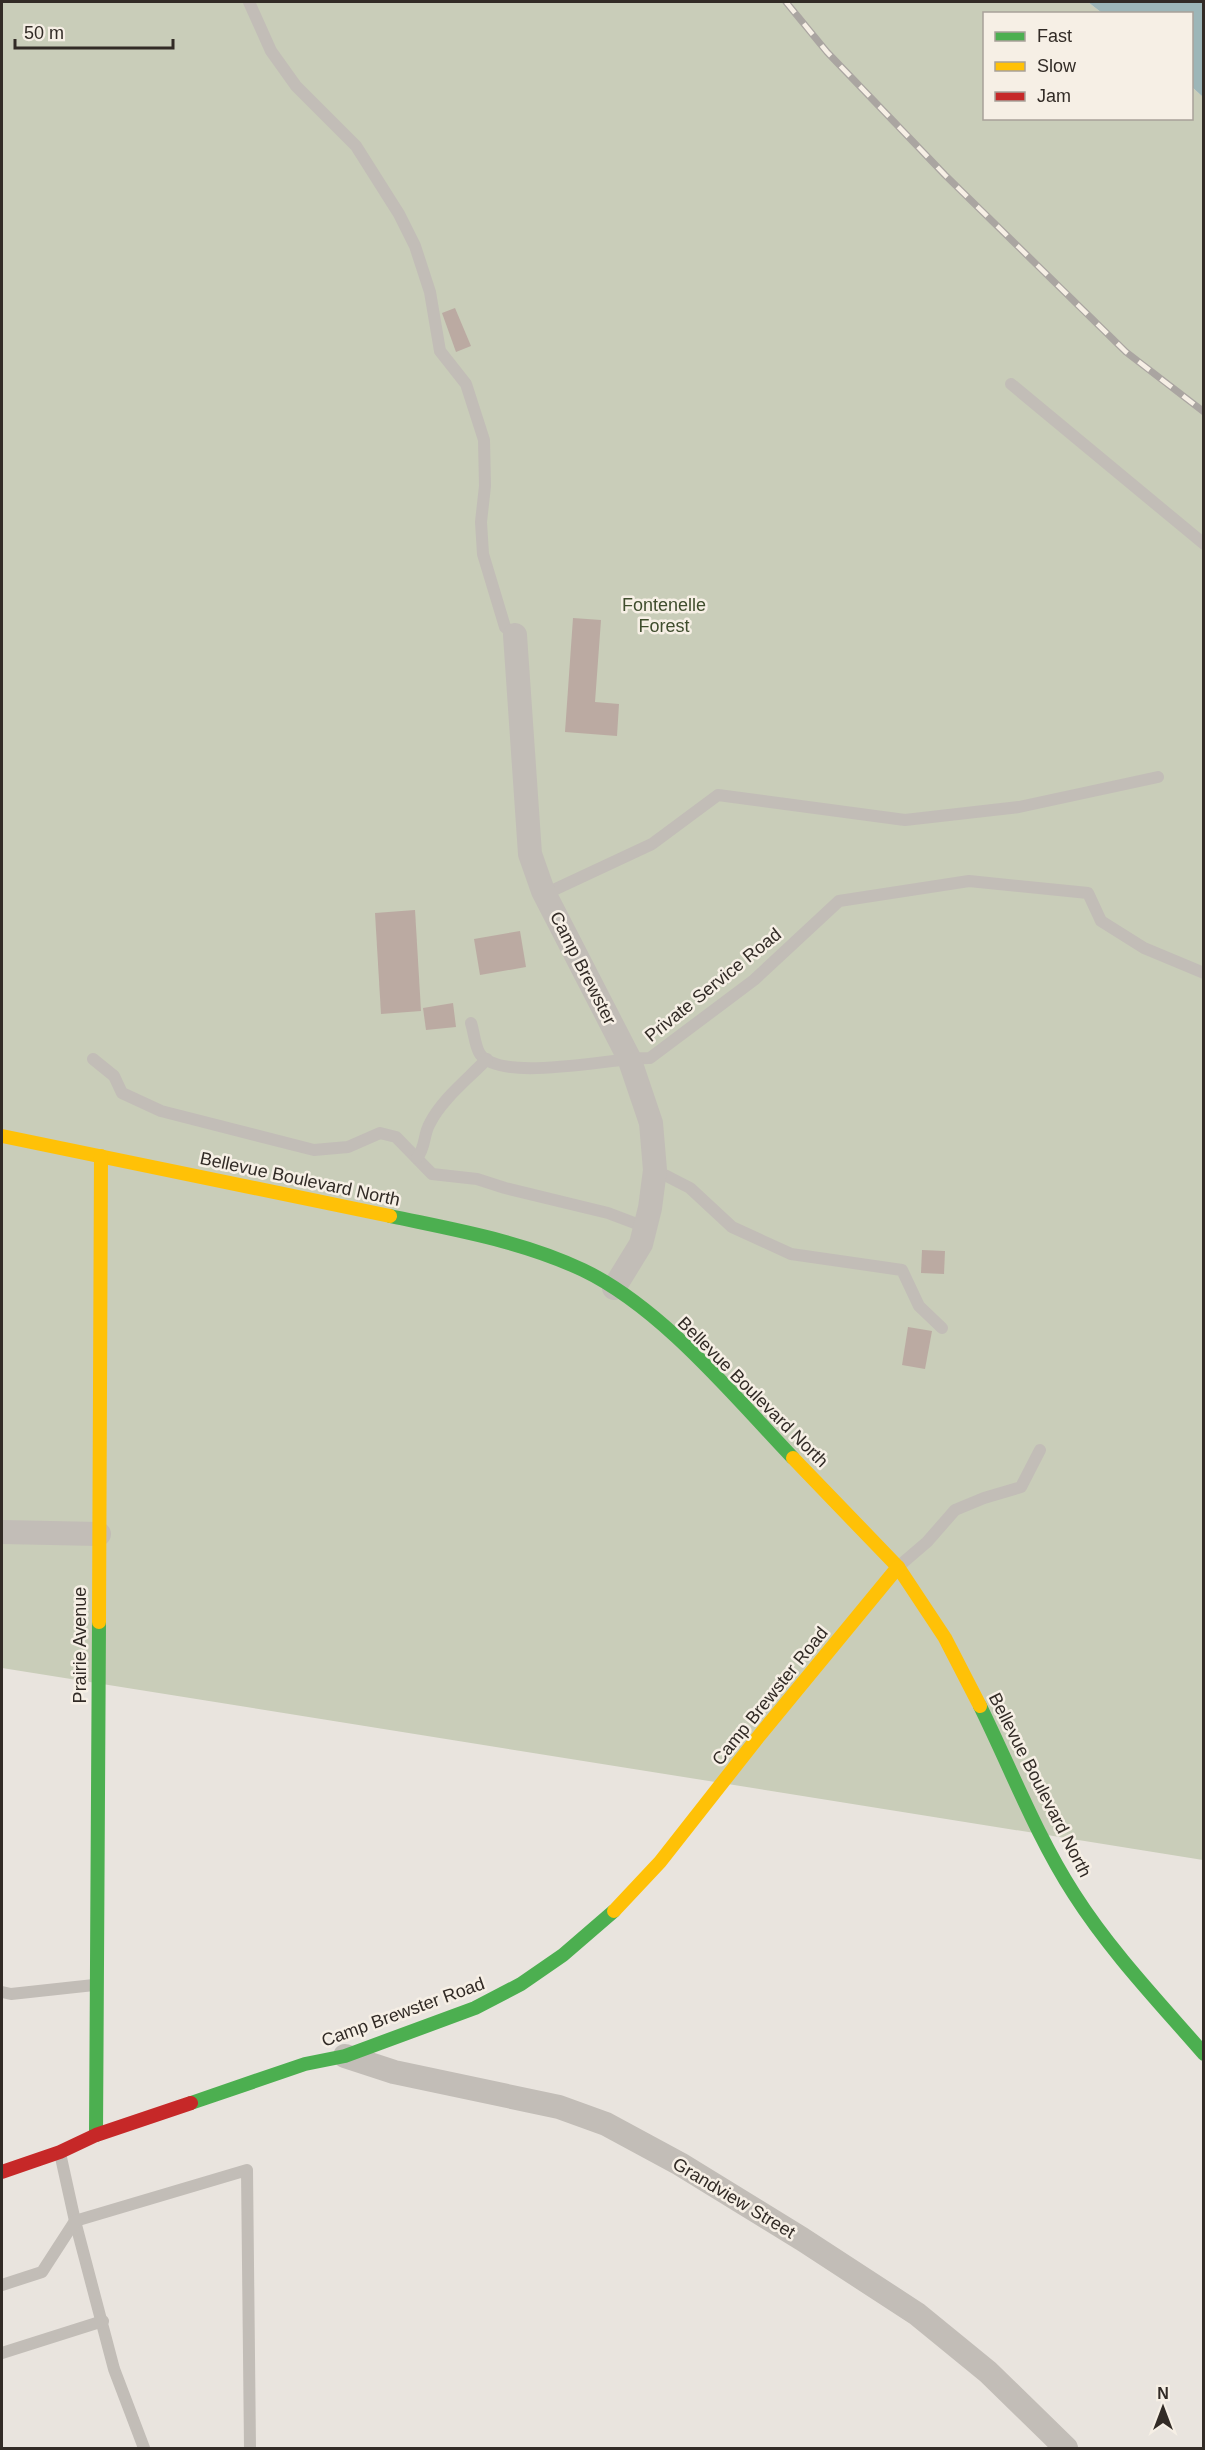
<svg xmlns="http://www.w3.org/2000/svg" width="1205" height="2450" font-family="Helvetica,sans-serif">
	<style>
		.green { fill: #c9cdb9 }
		.water { fill: #9db6b8 }
		.building { fill: #bbaaa2 }
		.lines { fill: none; stroke-linecap: round; stroke-linejoin: round }
		.lane { stroke: #c2bdb7; stroke-width: 12 }
		.street { stroke: #c2bdb7; stroke-width: 24 }
		.fast { stroke: #4caf50; stroke-width: 14 }
		.slow { stroke: #ffc107; stroke-width: 14 }
		.jam { stroke: #c62828; stroke-width: 14 }
		.rail-casing { stroke: #aaa5a1; stroke-width: 7 }
		.rail { stroke: #f6efe5; stroke-width: 4.5; stroke-dasharray: 14; stroke-linecap: butt }
		.labels { text-anchor: middle; stroke-width: 5; stroke-linejoin: round; paint-order: stroke }
		.park-label { font-size: 18px; fill: #3f4d2d; stroke: #f6efe5 }
		.street-label { font-size: 18px; fill: #322b26; stroke: #f6efe5 }
	</style>
	<rect width="100%" height="100%" fill="#e9e4de"/>
	<polygon class="green" points="2,2 1088,2 1102,13 984,14 984,118 1192,118 1192,87 1203,97 1203,1860 2,1668"/>
	<polygon class="water" points="1088,2 1203,2 1203,97 1192,87 1192,14 1102,13"/>
	<g class="building">
		<polygon points="455,308 471,346 456,352 442,313"/>
		<polygon points="573,618 601,620 595,702 619,704 617,736 565,732"/>
		<polygon points="415,910 421,1011 381,1014 375,913"/>
		<polygon points="520,931 526,967 480,975 474,939"/>
		<polygon points="453,1003 456,1027 426,1030 423,1008"/>
		<polygon points="922,1250 945,1251 944,1274 921,1273"/>
		<polygon points="908,1327 932,1331 925,1369 902,1365"/>
	</g>
	<g class="lines">
		<g class="lane">
			<polyline points="249,2 271,51 296,86 356,146 399,214 415,246 430,292 440,351 466,384 484,440 485,486 481,522 483,554 505,627 515,635"/>
			<polyline points="1011,384 1204,544"/>
			<polyline points="545,894 652,844 718,795 905,820 1019,807 1158,777"/>
			<path d="M471 1023C474 1032 475 1047 480 1054 502 1084 614 1057 650 1058L754 980 839 901 969 881 1088 893 1101 921 1144 948 1204 973"/>
			<polyline points="93,1059 114,1076 122,1093 161,1111 314,1150 348,1147 380,1133 396,1137 432,1174 477,1179 505,1188 608,1213 645,1227"/>
			<path d="M417 1158C426 1147 423 1135 430 1123 442 1099 468 1079 487 1059"/>
			<polyline points="655,1170 690,1188 732,1227 791,1254 902,1270 919,1306 942,1328"/>
			<polyline points="899,1566 927,1542 955,1510 984,1498 1021,1487 1040,1450"/>
			<polyline points="2,1992 11,1994 94,1985"/>
			<polyline points="60,2153 75,2221 114,2369 144,2448"/>
			<polyline points="2,2285 42,2272 75,2221 247,2170 250,2448"/>
			<polyline points="2,2353 103,2321"/>
		</g>
		<g class="street">
			<polyline points="515,635 530,854 543,891 629,1058 651,1123 655,1170 650,1208 641,1244 614,1288"/>
			<polyline points="2,1532 99,1534"/>
			<polyline points="345,2056 394,2072 559,2107 606,2124 680,2164 802,2239 917,2314 988,2372 1066,2448"/>
		</g>
		<g class="fast">
			<path d="M390 1216C455 1230 522 1241 583 1270 662 1308 733 1395 793 1458"/>
			<path d="M980 1706C1011 1769 1036 1835 1074 1894 1111 1952 1159 2002 1204 2054"/>
			<polyline points="191,2103 305,2064 345,2056 475,2008 521,1984 563,1955 614,1911"/>
			<polyline points="96,2135 99,1622"/>
		</g>
		<g class="slow">
			<polyline points="2,1136 390,1216"/>
			<polyline points="793,1458 898,1567 945,1638 980,1706"/>
			<polyline points="99,1622 101,1156"/>
			<polyline points="614,1911 660,1862 759,1736 898,1567"/>
		</g>
		<polyline class="jam" points="2,2172 60,2152 96,2135 191,2103"/>
		<g class="rail-casing">
			<polyline id="rail" points="786,2 827,52 945,175 1126,352 1204,412"/>
		</g>
		<use href="#rail" class="rail"/>
	</g>
	<g class="labels">
		<g class="park-label">
			<text x="664" y="611">Fontenelle<tspan x="664" dy="21">Forest</tspan></text>
		</g>
		<g class="street-label">
			<text transform="translate(583 968) rotate(63)" y="6">Camp Brewster</text>
			<text transform="translate(713 985) rotate(-39)" y="6">Private Service Road</text>
			<text transform="translate(300 1179) rotate(12)" y="6">Bellevue Boulevard North</text>
			<text transform="translate(753 1392) rotate(45)" y="6">Bellevue Boulevard North</text>
			<text transform="translate(80 1645) rotate(-90)" y="6">Prairie Avenue</text>
			<text transform="translate(770 1696) rotate(-51)" y="6">Camp Brewster Road</text>
			<text transform="translate(1040 1785) rotate(63)" y="6">Bellevue Boulevard North</text>
			<text transform="translate(403 2012) rotate(-20)" y="6">Camp Brewster Road</text>
			<text transform="translate(734 2198) rotate(31)" y="6">Grandview Street</text>
		</g>
	</g>
	<rect width="1205" height="2450" fill="none" stroke="#322b26" stroke-width="6"/>
	<rect x="983" y="12" width="210" height="108" fill="#f6efe5" stroke="#a8a199" stroke-width="1.5"/>
	<rect x="995" y="32" width="30" height="9" fill="#4caf50" stroke="#a8a199" stroke-width="1.5"/>
	<text x="1037" y="42" font-size="18" fill="#322b26">Fast</text>
	<rect x="995" y="62" width="30" height="9" fill="#ffc107" stroke="#a8a199" stroke-width="1.5"/>
	<text x="1037" y="72" font-size="18" fill="#322b26">Slow</text>
	<rect x="995" y="92" width="30" height="9" fill="#c62828" stroke="#a8a199" stroke-width="1.5"/>
	<text x="1037" y="102" font-size="18" fill="#322b26">Jam</text>
	<g transform="translate(1163 2408)" stroke="#f6efe5" stroke-width="4.5" paint-order="stroke">
	<path d="M0-4.5L10 22L0 15L-10 22Z" fill="#322b26"/>
	<text y="-9" font-size="16" font-weight="bold" text-anchor="middle" fill="#322b26">N</text>
	</g>
	<path d="M15 39v9h158v-9" fill="none" stroke="#322b26" stroke-width="3"/>
	<text x="24" y="39" font-size="18" fill="#322b26" stroke="#f6efe5" stroke-width="4.5" paint-order="stroke">50 m</text>
</svg>
